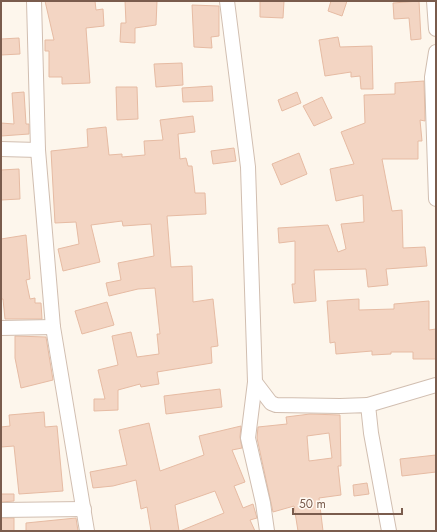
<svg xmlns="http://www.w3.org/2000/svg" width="437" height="532" font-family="Jost,sans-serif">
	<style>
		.building { fill: #f3d5c3; stroke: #e6bba3; fill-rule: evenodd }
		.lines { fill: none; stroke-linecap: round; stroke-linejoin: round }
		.minor-casing { stroke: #d1beb0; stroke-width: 16 }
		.minor { stroke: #fff; stroke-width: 14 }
	</style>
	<rect width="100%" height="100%" fill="#fdf6ec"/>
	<g class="building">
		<polygon points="45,1 95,1 96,10 103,9 104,26 86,28 90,83 62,84 62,77 49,77 49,51 45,51 45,40 54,40"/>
		<polygon points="125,1 157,1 156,25 135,28 135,43 120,42 121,23 126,23"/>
		<polygon points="260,1 284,1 283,18 260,17"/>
		<polygon points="331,1 347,1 342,16 328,11"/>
		<polygon points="419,1 421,39 411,40 409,18 394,19 393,3"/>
		<polygon points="192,5 219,6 219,36 211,37 212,48 194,47"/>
		<polygon points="338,37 340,47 372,46 373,89 361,89 360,76 351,77 351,72 325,76 319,40"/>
		<polygon points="19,38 20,54 1,55 1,39"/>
		<polygon points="182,63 183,85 156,87 154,64"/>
		<polygon points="424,81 425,118 425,121 420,120 422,141 418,141 418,159 382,159 392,211 402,210 403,248 425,247 427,266 386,269 388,285 368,287 366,269 314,270 316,301 294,303 292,284 295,284 295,241 279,243 278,228 328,225 338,252 346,249 341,224 364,222 363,195 336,201 330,169 354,164 341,132 365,123 364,95 395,94 395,83"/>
		<polygon points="212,86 213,101 183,102 182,88"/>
		<polygon points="116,87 137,87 138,119 117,120"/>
		<polygon points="24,92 26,124 29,124 29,134 1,136 1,123 14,124 12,93"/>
		<polygon points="297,92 301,103 282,111 278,100"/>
		<polygon points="322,97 332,118 314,126 303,106"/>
		<polygon points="193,116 195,132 178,134 180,159 186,158 188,166 192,166 195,193 205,193 206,214 167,216 171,267 192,266 193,302 213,299 218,346 211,347 212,363 157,372 159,384 141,387 140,384 118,390 118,410 94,411 94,399 105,399 98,370 118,365 112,336 131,332 137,357 159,354 157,334 160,334 155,288 138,289 109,296 106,283 121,280 118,263 154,256 151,224 123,226 122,221 91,225 100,262 63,271 58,249 79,244 76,222 55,223 51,151 88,147 87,129 106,127 109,155 122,154 122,157 145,155 144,141 163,140 160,120"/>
		<polygon points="234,148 236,161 213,164 211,151"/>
		<polygon points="299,153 307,174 281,185 272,164"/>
		<polygon points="19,169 20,199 1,200 1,170"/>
		<polygon points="26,235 30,279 26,280 30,299 35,298 35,303 41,303 42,319 5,319 3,299 1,299 1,239"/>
		<polygon points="359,299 359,310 394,309 394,304 429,301 429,330 436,329 436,359 413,359 413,352 391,352 391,354 372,355 372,351 336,354 335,342 330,343 327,301"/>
		<polygon points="107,302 114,325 82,334 75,311"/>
		<polygon points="15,336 46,337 53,380 21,388 15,358"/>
		<polygon points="220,389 222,407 166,414 164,396"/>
		<polygon points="44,412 45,427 57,426 63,491 19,494 14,446 1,447 1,427 10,426 9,415"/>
		<path d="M310 414 340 415 341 466H338L341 495 319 498 323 531H298L294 506 273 512 257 438 258 427 287 424 286 417ZM329 433 332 458 309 461 307 436Z"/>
		<polygon points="149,423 160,471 204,455 199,436 241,426 240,437 242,448 232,450 245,482 234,486 243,508 253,504 257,518 250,520 255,531 180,531 224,513 215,491 175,505 179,531 151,531 147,507 141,509 136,480 113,486 93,488 90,472 127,465 119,430"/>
		<polygon points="436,455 436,472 402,476 400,459"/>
		<polygon points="367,483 369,494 354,496 353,485"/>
		<polygon points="1,494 14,494 14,501 1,502"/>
		<rect x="1" y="518" width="13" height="13"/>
		<polygon points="76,518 78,531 26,531 26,523"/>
	</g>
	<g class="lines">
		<g class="minor-casing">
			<g id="minor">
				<polyline points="34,1 38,150 53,327 87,531"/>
				<polyline points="227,1 248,167 255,382 271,403 276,405 340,406 368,405 371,433 389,531"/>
				<polyline points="434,1 436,29"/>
				<polyline points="436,52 432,77 436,199"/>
				<polyline points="1,149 38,150"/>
				<polyline points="1,328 53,327"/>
				<polyline points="255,382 248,438 263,503 267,531"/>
				<polyline points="368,405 436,385"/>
				<polyline points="1,510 84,509"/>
			</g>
		</g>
		<use href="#minor" class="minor"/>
	</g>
	<rect width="437" height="532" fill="none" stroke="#7a5c4d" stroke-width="4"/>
	<path d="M293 508v6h109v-6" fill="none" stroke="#7a5c4d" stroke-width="2"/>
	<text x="299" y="508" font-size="12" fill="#7a5c4d" stroke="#fffaf3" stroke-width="3" paint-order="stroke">50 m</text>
</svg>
